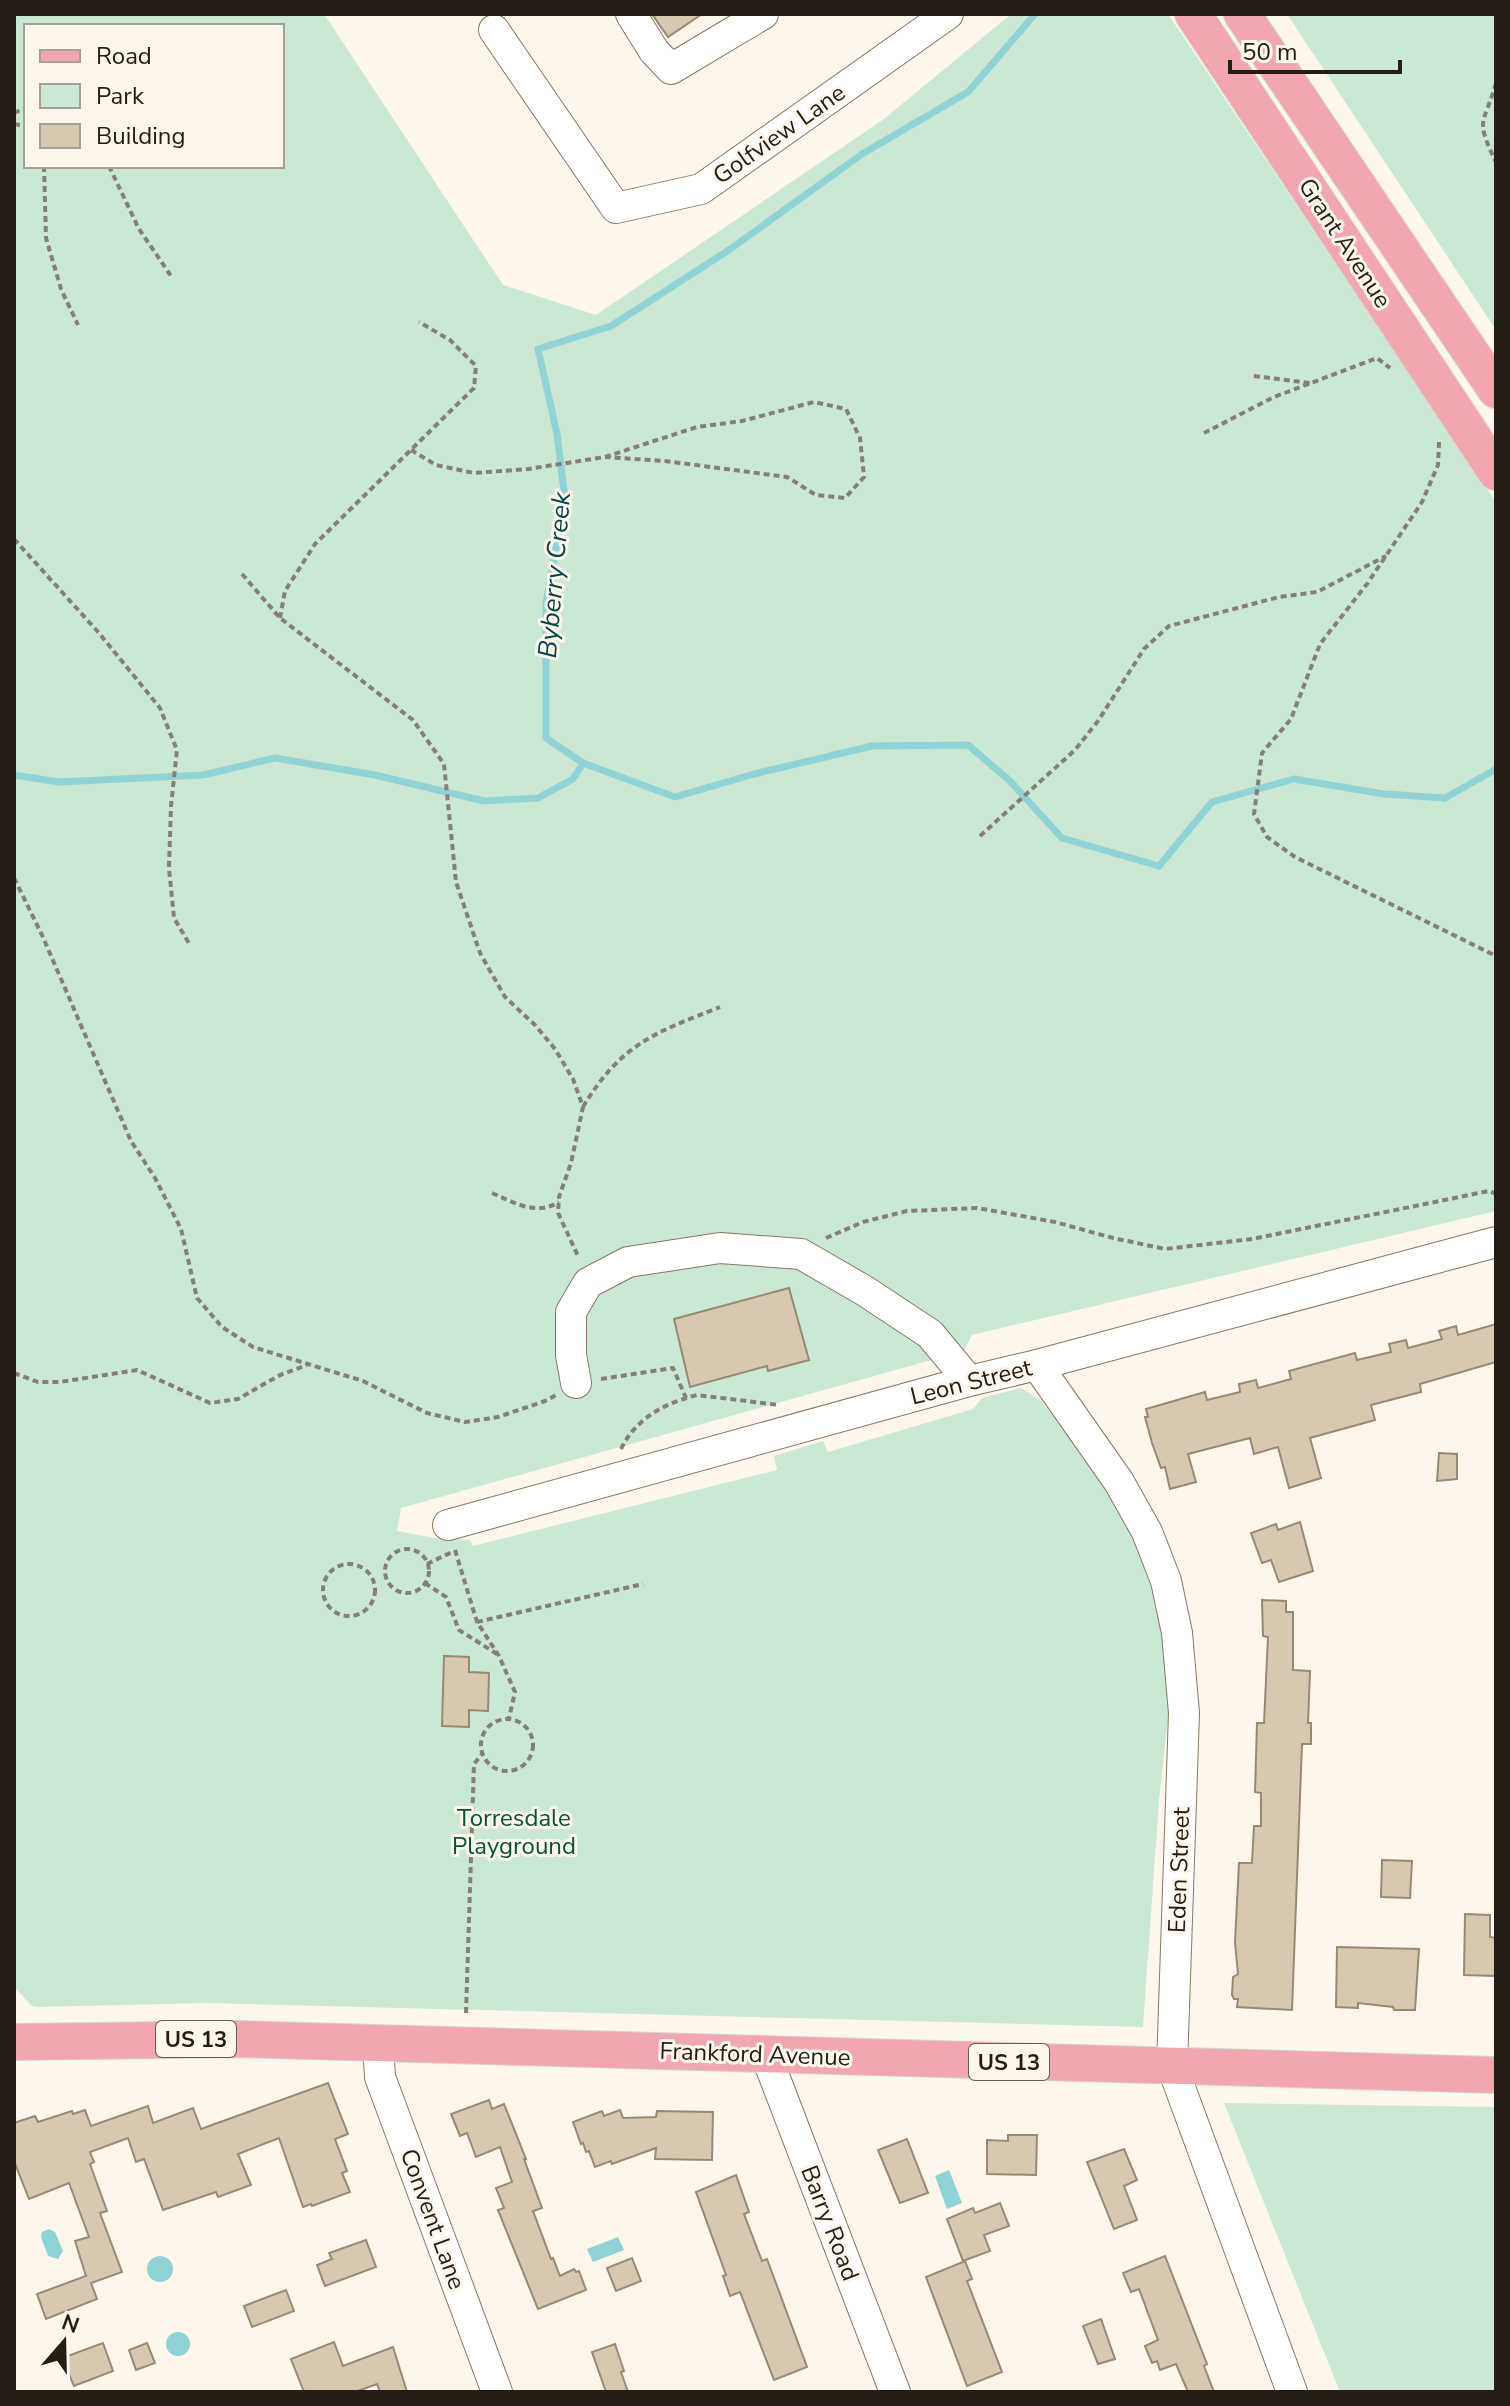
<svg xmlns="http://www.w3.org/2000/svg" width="1510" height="2406" font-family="'Nunito Sans',sans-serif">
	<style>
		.green { fill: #cbe8d4; fill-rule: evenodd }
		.water { fill: #90d3d5 }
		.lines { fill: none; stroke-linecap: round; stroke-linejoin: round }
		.stream { stroke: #90d3d5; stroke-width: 7 }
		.building { fill: #d7c8b2; stroke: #988975; stroke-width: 2 }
		.minor-casing { stroke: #877865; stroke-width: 32 }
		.major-casing { stroke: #d7d6d5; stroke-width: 38 }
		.path { stroke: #857f76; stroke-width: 4; stroke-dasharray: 6 4; stroke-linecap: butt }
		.minor { stroke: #fff; stroke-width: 30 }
		.major { stroke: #f2a7b0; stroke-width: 36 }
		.labels { text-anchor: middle; stroke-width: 6; stroke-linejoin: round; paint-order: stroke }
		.shield { fill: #fdf6ed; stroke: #645e56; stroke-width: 2 }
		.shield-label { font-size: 22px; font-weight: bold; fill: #231d15 }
		.street-label { font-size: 24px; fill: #231d15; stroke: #fdf6ed }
		.park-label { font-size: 24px; fill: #00562f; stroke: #fdf6ed }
		.water-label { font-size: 26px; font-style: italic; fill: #034446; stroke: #fdf6ed }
	</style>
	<rect width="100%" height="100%" fill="#fdf6ed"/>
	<g class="green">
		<path d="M14 14H324L503 285 596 315 884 119 1011 14H1168L1496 502V1211L972 1335 964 1351 401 1508 397 1531 435 1538 470 1540 473 1546 777 1470 774 1456 823 1441 828 1452 973 1409 982 1398 1021 1388 1040 1400 1067 1432 1127 1517 1154 1591 1167 1652 1170 1701 1159 1800 1143 2027 207 2003 37 2007 32 2006 16 1989ZM26 26H282V166H26Z"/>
		<polygon points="1287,14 1496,14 1496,330"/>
		<polygon points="1224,2103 1496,2107 1496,2392 1340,2392"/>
	</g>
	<g class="water">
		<polygon points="949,2170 962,2203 947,2209 935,2176"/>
		<polygon points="49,2229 55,2232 63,2251 58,2259 48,2256 41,2237 42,2232"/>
		<polygon points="618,2237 624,2250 593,2262 587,2249"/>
		<circle cx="160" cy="2269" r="13"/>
		<circle cx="178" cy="2344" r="12"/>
	</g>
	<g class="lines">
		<g class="stream">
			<polyline points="1035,14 968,92 862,154 729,250 611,326 538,349 557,434 565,499 546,603 546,738 583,763 675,797 754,774 872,746 968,745 1010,781 1062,838 1159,866 1212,802 1294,779 1384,794 1445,798 1496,769"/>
			<polyline points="14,775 59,782 203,775 275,758 375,775 484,801 538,798 573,779 583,763"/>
		</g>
	</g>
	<g class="building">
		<polygon points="652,14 702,14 668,37"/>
		<polygon points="789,1288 809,1360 768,1371 767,1366 690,1387 674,1319"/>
		<polygon points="1496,1324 1496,1362 1420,1384 1421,1392 1371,1405 1375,1420 1310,1438 1321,1478 1289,1488 1278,1447 1254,1454 1250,1438 1188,1454 1196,1482 1170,1489 1165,1467 1161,1468 1152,1443 1145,1417 1148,1417 1146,1409 1205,1392 1207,1400 1240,1392 1239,1384 1256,1380 1258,1388 1291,1379 1289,1371 1355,1353 1357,1360 1391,1352 1389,1344 1406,1340 1408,1348 1442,1339 1439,1331 1456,1326 1458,1335"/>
		<polygon points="1439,1453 1457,1454 1457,1479 1437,1481"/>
		<polygon points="1300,1522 1313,1571 1279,1582 1271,1560 1262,1563 1251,1533 1276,1524 1278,1530"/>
		<polygon points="1262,1600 1286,1601 1286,1612 1293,1612 1293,1670 1310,1671 1308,1723 1311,1723 1311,1744 1302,1744 1292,2010 1237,2007 1238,1999 1234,1999 1232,1995 1233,1977 1238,1974 1235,1942 1239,1863 1252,1863 1254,1826 1261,1826 1261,1793 1255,1792 1257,1723 1264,1723 1268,1637 1263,1636"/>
		<polygon points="444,1656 469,1657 469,1672 489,1673 488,1711 469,1710 469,1727 442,1726"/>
		<polygon points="1382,1860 1412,1861 1410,1898 1381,1897"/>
		<polygon points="1465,1914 1490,1915 1490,1937 1496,1938 1496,1976 1464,1975"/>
		<polygon points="1337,1947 1419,1949 1415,2010 1394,2010 1393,2007 1358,2003 1358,2008 1336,2007"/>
		<polygon points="328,2083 348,2134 335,2139 347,2171 342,2173 350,2192 312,2206 311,2204 303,2207 279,2138 238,2154 251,2185 218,2197 216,2192 163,2210 144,2159 136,2162 128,2138 90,2152 94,2162 90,2164 107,2211 100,2213 122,2272 91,2283 97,2299 46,2319 37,2294 86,2276 75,2241 89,2237 69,2183 29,2199 14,2161 14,2123 35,2116 38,2122 72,2111 73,2114 85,2110 91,2126 148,2106 153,2123 193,2108 201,2129"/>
		<polygon points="489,2100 492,2109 504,2104 526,2159 524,2159 542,2208 533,2211 551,2259 553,2258 560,2276 574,2269 576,2272 579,2271 586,2290 538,2309 498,2210 504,2208 496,2188 512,2182 500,2147 476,2157 467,2133 460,2136 451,2114"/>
		<polygon points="620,2110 623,2118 656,2117 657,2111 713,2112 712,2160 655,2159 656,2148 612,2164 611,2161 595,2167 589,2151 586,2152 583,2143 581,2144 573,2122 602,2111 604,2116"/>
		<polygon points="1008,2135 1037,2135 1036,2175 987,2174 987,2140 1008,2141"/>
		<polygon points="907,2139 928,2193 900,2203 878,2150"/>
		<polygon points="1124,2149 1137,2180 1124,2186 1137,2220 1114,2229 1087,2162"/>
		<polygon points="736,2175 749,2212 744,2214 762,2261 767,2259 807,2367 774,2380 740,2292 730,2296 723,2276 726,2275 696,2192"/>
		<polygon points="1000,2203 1009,2226 984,2235 990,2251 963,2261 947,2219 973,2208 975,2213"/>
		<polygon points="366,2240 376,2267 325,2286 317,2265 332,2259 329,2253"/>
		<polygon points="1165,2256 1207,2364 1204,2366 1214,2392 1188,2392 1176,2364 1160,2370 1157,2361 1152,2363 1145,2346 1158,2340 1139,2289 1131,2292 1123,2273"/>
		<polygon points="632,2258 641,2281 616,2291 607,2268"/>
		<polygon points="965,2261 972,2279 967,2281 1002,2372 967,2386 926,2277"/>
		<polygon points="286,2290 294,2311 252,2327 244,2306"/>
		<polygon points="1101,2319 1115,2359 1098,2364 1083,2326"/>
		<polygon points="334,2342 343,2366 393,2347 407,2392 380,2392 377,2384 355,2392 304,2392 291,2359"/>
		<polygon points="103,2343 113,2371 74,2386 62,2358"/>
		<polygon points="147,2343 155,2363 136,2370 129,2350"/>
		<polygon points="615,2344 624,2371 621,2372 628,2392 606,2392 592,2352"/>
	</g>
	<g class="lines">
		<g class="minor-casing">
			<g id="minor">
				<polyline points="631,14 654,51 671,69 763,14"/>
				<polyline points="494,30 616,208 701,189 948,14"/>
				<polyline points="1037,1365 1119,1482 1147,1532 1166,1581 1177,1633 1184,1713 1172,2066 1292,2392"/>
				<polyline points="576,1383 571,1355 571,1312 588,1283 628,1262 720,1248 801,1254 865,1291 930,1334 969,1381"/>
				<polyline points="448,1525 969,1381 1037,1365 1496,1242"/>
				<polyline points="378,2043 380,2077 497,2392"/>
				<polyline points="766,2055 895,2392"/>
			</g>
		</g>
		<g class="major-casing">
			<g id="major">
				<polyline points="1193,14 1496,472"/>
				<polyline points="1242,14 1496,390"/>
				<polyline points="14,2042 239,2039 1496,2075"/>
			</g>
		</g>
		<g class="path">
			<path d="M1496 83C1484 126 1474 117 1496 162"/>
			<polyline points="14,113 26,108"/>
			<polyline points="14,124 26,126"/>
			<polyline points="44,166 46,238 61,289 78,325"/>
			<polyline points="109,166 139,229 171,276"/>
			<polyline points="1254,376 1310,383"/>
			<polyline points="1204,433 1274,397 1377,358 1390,368"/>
			<polyline points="1439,442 1438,465 1422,502 1367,584 1320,644 1291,719 1262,753 1254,814 1267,837 1295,857 1496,956"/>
			<polyline points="411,450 436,465 474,473 528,469 605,457 697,427 742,421 814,402 846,409 860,438 864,477 845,498 816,495 787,477 665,461 605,457"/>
			<polyline points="14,539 99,633 160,708 177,750 171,806 169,868 174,918 190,945"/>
			<polyline points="242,574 280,618 413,720 444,764 456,882 480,953 505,997 535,1025 555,1049 573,1079 583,1107 571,1163 559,1197 558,1213 579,1258"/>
			<polyline points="280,618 285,591 315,544 474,388 476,366 450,340 419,322"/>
			<polyline points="980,836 1075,750 1098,721 1144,649 1169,626 1279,597 1317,592 1386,556"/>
			<polyline points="14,878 42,935 131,1141 155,1178 181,1229 197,1298 222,1327 253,1347 363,1381 427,1413 465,1422 498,1417 545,1401 556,1395"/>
			<path d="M583 1107C621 1044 654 1033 720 1007"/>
			<path d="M492 1193C515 1203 536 1216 559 1202"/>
			<polyline points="826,1238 863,1222 907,1211 977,1208 1055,1222 1113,1238 1165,1249 1252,1239 1489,1191 1496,1194"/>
			<polyline points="14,1373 38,1382 60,1382 137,1370 210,1403 238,1399 280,1375 307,1365"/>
			<polyline points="601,1379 673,1368 686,1398"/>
			<path d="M621 1449C636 1418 665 1403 697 1395L779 1405"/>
			<circle cx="407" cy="1571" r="22"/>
			<polyline points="455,1550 477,1622 499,1656 515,1692 509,1718"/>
			<circle cx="349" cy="1590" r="26"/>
			<polyline points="427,1564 454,1551"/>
			<polyline points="425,1583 446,1597 459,1630 497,1654"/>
			<polyline points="477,1622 643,1584"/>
			<circle cx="507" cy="1745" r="26"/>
			<polyline points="466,2013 474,1764 482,1754"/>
		</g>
		<use href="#minor" class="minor"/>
		<use href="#major" class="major"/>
	</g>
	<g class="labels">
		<g class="shield">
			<rect x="156" y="2021" width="80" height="36" rx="6"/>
			<rect x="969" y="2044" width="80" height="36" rx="6"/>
		</g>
		<g class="shield-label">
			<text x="196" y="2047">US 13</text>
			<text x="1009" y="2070">US 13</text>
		</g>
		<g class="street-label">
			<text transform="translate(779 134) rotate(-35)" y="8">Golfview Lane</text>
			<text transform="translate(1345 243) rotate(57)" y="8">Grant Avenue</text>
			<text transform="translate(971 1382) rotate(-14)" y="8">Leon Street</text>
			<text transform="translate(1179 1870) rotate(-88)" y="8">Eden Street</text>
			<text transform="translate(755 2054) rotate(2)" y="8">Frankford Avenue</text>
			<text transform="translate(433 2219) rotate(70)" y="8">Convent Lane</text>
			<text transform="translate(830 2223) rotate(69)" y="8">Barry Road</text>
		</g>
		<g class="park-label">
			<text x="514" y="1826">Torresdale<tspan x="514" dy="28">Playground</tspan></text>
		</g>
		<g class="water-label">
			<text transform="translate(554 575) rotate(-85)" y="9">Byberry Creek</text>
		</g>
	</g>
	<rect width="1510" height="2406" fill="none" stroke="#231d15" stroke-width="32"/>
	<rect x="24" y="24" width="260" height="144" fill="#fdf6ed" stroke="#a69f97" stroke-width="2"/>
	<rect x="40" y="50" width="40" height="12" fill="#f2a7b0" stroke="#a69f97" stroke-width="2"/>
	<text x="96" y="64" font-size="24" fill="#231d15">Road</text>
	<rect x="40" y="84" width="40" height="24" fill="#cbe8d4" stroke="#a69f97" stroke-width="2"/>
	<text x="96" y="104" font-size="24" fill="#231d15">Park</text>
	<rect x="40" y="124" width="40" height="24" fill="#d7c8b2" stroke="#a69f97" stroke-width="2"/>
	<text x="96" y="144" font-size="24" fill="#231d15">Building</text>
	<g transform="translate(64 2342) rotate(20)" stroke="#fdf6ed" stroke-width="6" paint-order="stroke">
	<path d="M0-6L14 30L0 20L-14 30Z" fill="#231d15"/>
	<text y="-12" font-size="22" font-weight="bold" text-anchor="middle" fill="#231d15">N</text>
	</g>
	<path d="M1230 60v12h170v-12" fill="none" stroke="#231d15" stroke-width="4"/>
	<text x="1242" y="60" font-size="24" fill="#231d15" stroke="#fdf6ed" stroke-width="6" paint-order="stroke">50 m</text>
</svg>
